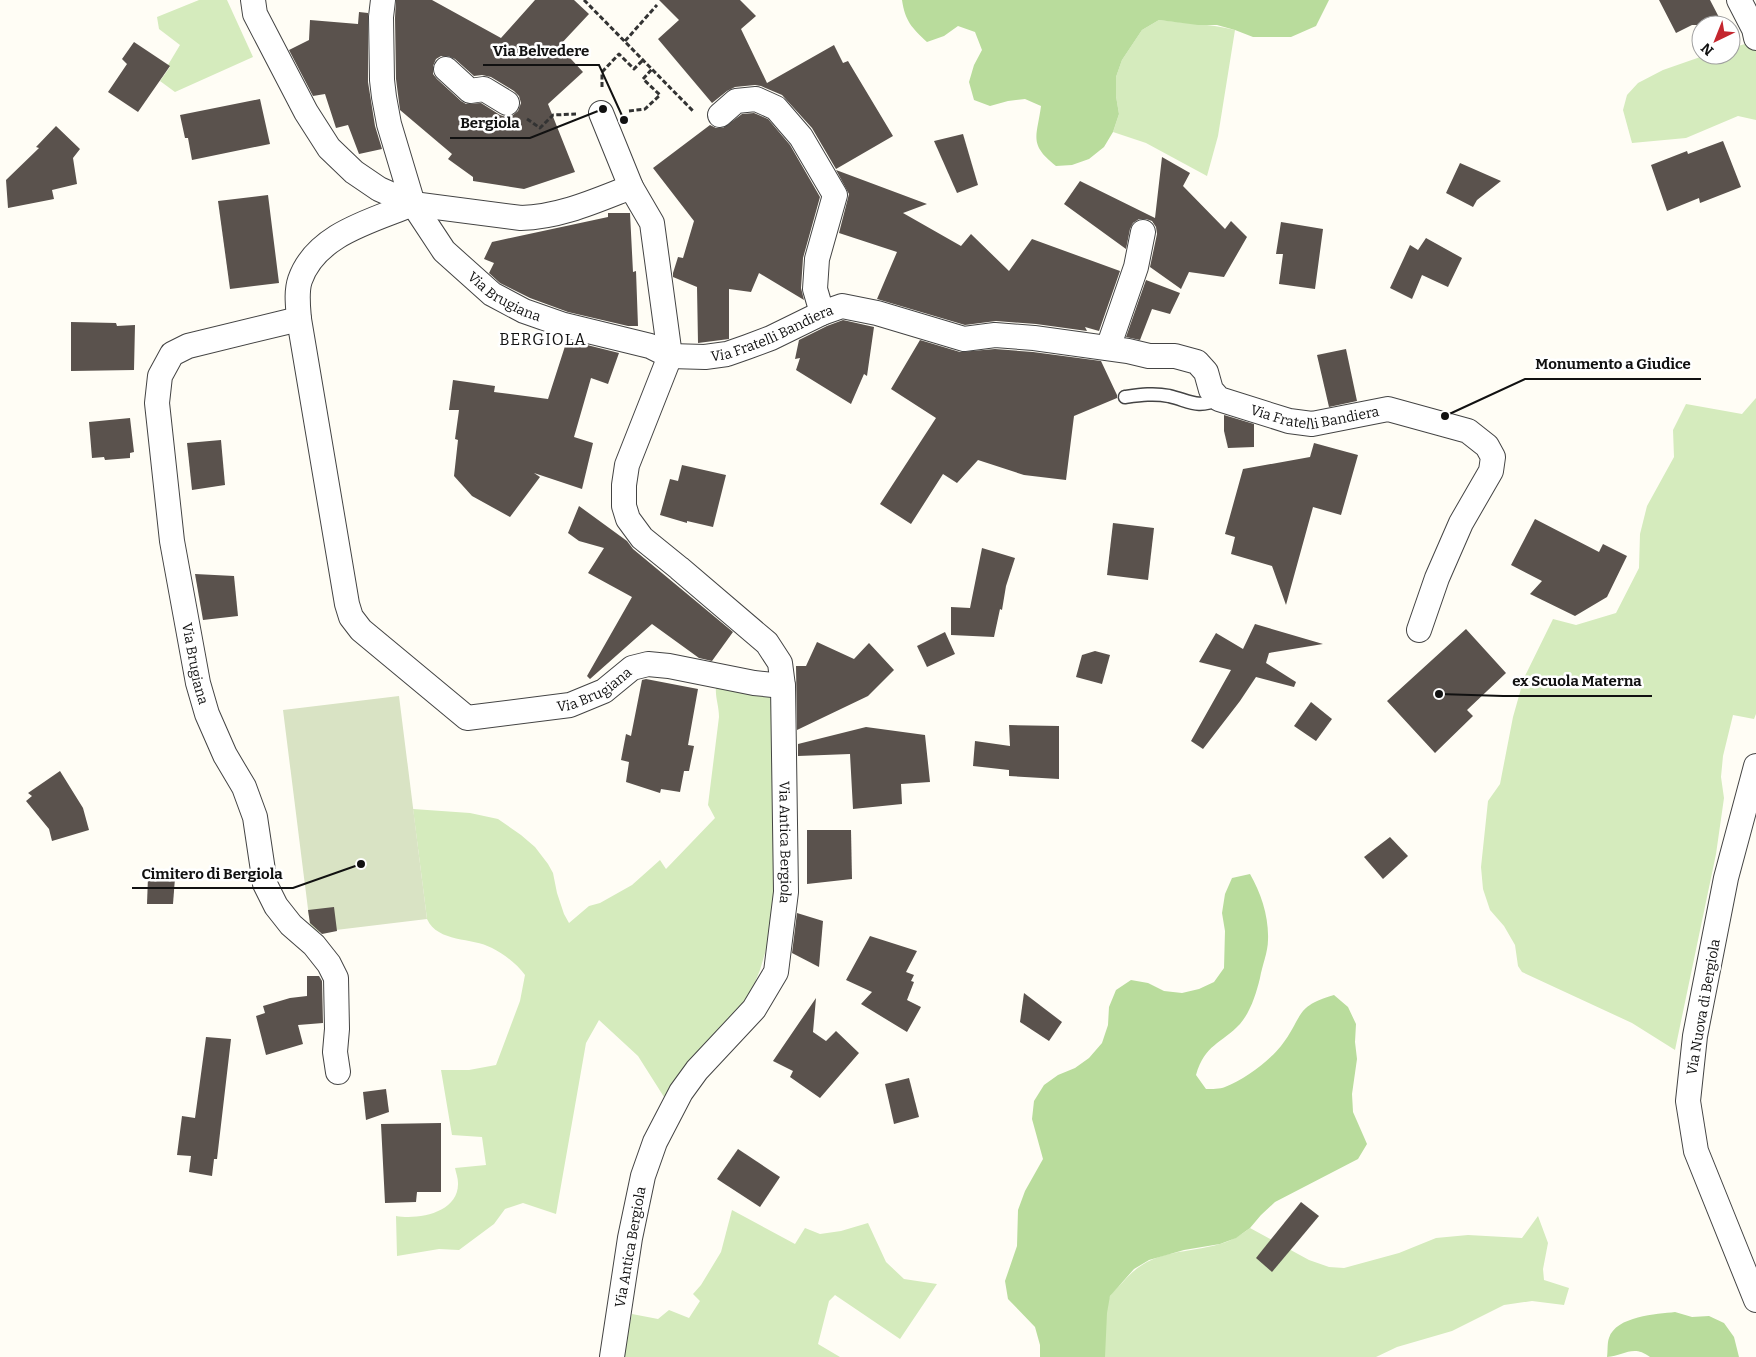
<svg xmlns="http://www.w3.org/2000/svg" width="1756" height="1357" font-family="Bitter,serif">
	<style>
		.green { fill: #d5ebbd }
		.forest { fill: #b9dc9c }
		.cemetery { fill: #d9e3c4 }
		.building { fill: #5a524d; fill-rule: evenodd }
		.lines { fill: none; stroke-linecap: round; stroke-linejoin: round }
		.service-casing { stroke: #444; stroke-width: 15 }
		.minor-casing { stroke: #444; stroke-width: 26 }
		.path { stroke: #333; stroke-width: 3; stroke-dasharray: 5 2.5; stroke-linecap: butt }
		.service { stroke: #fff; stroke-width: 12 }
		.minor { stroke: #fff; stroke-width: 24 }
		.labels { text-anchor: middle; stroke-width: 5; stroke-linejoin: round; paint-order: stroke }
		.street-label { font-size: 14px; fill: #111; stroke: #fff }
		.quarter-label { font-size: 16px; letter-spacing: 1px; fill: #111; stroke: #fff }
		.leader { fill: none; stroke: #111; stroke-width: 2 }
		.callout-dot { fill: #111; stroke: #fff; stroke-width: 2 }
		.callout-label { font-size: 15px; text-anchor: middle; font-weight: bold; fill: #111; stroke: #fff; stroke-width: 5; stroke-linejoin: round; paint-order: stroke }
	</style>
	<rect width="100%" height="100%" fill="#fffdf5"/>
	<g class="green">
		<polygon points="199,0 227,0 253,57 175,92 160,81 170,67 168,65 180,45 159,29 157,17"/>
		<path d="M1159 20C1184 23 1211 24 1235 30L1218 136 1207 176 1146 143 1113 132 1119 114 1116 96V77L1122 60 1142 30Z"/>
		<polygon points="1745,44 1756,44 1756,120 1738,116 1686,138 1632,143 1623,110 1627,95 1638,83 1663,70 1706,55 1731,55 1731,48"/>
		<polygon points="1756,398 1756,714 1754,719 1733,715 1723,756 1721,777 1724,798 1716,854 1675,1050 1632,1023 1522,972 1518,966 1515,945 1504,926 1490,910 1483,889 1481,867 1488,801 1500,784 1513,717 1524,678 1553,619 1576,625 1616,613 1639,568 1640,534 1647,506 1674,457 1673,430 1686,404 1742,414"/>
		<path d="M716 687 776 697 778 909 760 970 747 1002 717 1043 664 1097 638 1056 599 1020 586 1043 556 1214 523 1203 505 1209 494 1224 459 1250 439 1249 397 1256 396 1216C418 1220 459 1213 458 1183 458 1178 456 1173 455 1168L486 1165 482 1137 452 1135 441 1070H469L496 1065 520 1001 525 975C517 964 504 954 492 948 472 937 438 943 427 919L413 809 470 813 498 819 521 835 535 847 548 864 553 873 557 893 564 914 569 923 589 906 600 903 632 885 660 860 666 869 715 818 708 805 719 717C719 706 715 697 716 687Z"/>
		<polygon points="732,1210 795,1244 805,1228 820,1234 841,1231 868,1223 886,1262 904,1279 937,1284 900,1339 835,1295 829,1301 818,1344 840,1357 622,1357 632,1314 658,1319 669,1310 689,1318 700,1301 693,1294 701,1285 721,1252"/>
		<path d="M1538 1216 1548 1243 1543 1269 1544 1280 1569 1288 1564 1305 1532 1301 1504 1305 1452 1331 1397 1347 1376 1357H1105C1105 1340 1103 1311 1110 1296 1113 1291 1119 1286 1123 1282 1152 1248 1181 1255 1220 1244 1231 1241 1241 1235 1250 1228L1309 1260 1329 1267 1344 1268 1399 1253 1436 1238 1468 1235 1522 1238Z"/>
	</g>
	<g class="forest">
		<path d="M902 0H1329L1316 26 1291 37H1253L1235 30 1217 25H1198L1159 20 1142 30 1122 60 1116 77V96L1119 114 1113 132 1104 147 1089 159 1072 165 1056 166C1028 144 1037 137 1041 106L1025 99 1008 101 990 106 974 100 969 82 974 65 982 50 975 32 958 26 944 36 927 42C912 28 905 21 902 0Z"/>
		<path d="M1250 874C1261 893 1269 917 1268 940 1268 952 1262 966 1260 978 1256 994 1251 1011 1240 1024 1221 1044 1205 1044 1196 1075L1206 1089C1212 1089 1220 1089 1225 1087 1244 1080 1269 1061 1281 1046 1303 1018 1294 1006 1334 995L1348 1007 1356 1024 1355 1042 1357 1059 1352 1094 1353 1112 1367 1144 1358 1159 1275 1202 1261 1215 1250 1228 1236 1238 1220 1244 1184 1250 1149 1260 1134 1269 1110 1296 1107 1313 1105 1357H1040V1345L1035 1327 1008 1299 1005 1281 1017 1246 1018 1210 1025 1191 1043 1159 1032 1119 1034 1101 1044 1085 1058 1075 1075 1068 1089 1058 1102 1043 1108 1025 1109 1007 1116 990 1131 980 1148 983 1164 991 1182 993 1199 989 1214 982 1224 968 1225 931 1222 913 1225 894 1232 878Z"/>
		<path d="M1675 1312 1692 1317 1709 1316 1724 1323 1734 1337 1739 1357H1650C1633 1344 1624 1356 1607 1357 1608 1351 1607 1343 1609 1338 1616 1316 1657 1314 1675 1312Z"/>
	</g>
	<polygon class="cemetery" points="399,696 427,919 311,933 283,710"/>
	<g class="building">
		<path d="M396 0H432L501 38 535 0H574L589 14 559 46 583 72 548 104 575 172 524 189 473 181V177L448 159 452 154 400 110 396 79 395 18ZM441 56H448L455 59 474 76 482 75 491 77 514 91 519 96 521 103 518 111 513 115 506 117 500 115 481 103 466 104 461 101 437 79 433 74V66L436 59Z"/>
		<polygon points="659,0 740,0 756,16 741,29 767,83 834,45 843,63 848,61 893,136 836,169 812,128 782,95 761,86 755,85 735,87 727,91 712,103 658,39 679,20"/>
		<polygon points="1659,0 1710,0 1723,25 1692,25 1676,33"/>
		<polygon points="359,12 368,13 368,82 375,126 382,149 359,154 348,125 336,128 325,94 313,96 289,50 309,40 310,20 358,24"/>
		<polygon points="134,42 170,66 138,112 108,92 127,64 122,59"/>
		<polygon points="260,99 270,144 192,160 188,138 185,138 180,115"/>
		<polygon points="754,113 768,119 790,145 820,197 803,258 801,288 804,300 759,273 751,292 729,289 729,339 698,343 697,287 673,277 673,273 678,257 683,258 694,221 653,168 710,125 716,128 723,128 742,114"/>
		<polygon points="56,126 80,149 73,158 77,184 52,190 54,199 8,208 6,180 39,148 36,147"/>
		<polygon points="963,134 978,185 957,193 934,141"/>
		<polygon points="1723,141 1741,187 1700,203 1699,198 1667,211 1651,165 1687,151 1688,154"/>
		<polygon points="1162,157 1190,173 1183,186 1225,229 1231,221 1247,237 1224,277 1189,272 1181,289 1150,267 1157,234 1156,227 1152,221 1146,219 1139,219 1133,223 1130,229 1126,249 1064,204 1080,181 1155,218"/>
		<polygon points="1460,163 1501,181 1477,200 1473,207 1446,193"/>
		<polygon points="836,170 927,204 903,213 961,246 971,234 1009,271 1032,239 1120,271 1099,331 1085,327 1087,331 1036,324 996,321 965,325 877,299 897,252 839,233 849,194"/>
		<polygon points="268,195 279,283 230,289 218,201"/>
		<polygon points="608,213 630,213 633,272 636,271 638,326 628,326 568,312 530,298 500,283 489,273 494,263 484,259 492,242 608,217"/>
		<polygon points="1281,222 1323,229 1315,289 1279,284 1283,254 1276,254"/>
		<polygon points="1426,238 1462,258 1448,287 1422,275 1412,299 1390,288 1410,245 1418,250"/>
		<polygon points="1146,280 1180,293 1170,314 1152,309 1140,340 1126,337"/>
		<polygon points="843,320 874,327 867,376 864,374 851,404 796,370 800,358 795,359 799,340 827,326"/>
		<polygon points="71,322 116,323 117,326 135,325 134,370 71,371"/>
		<polygon points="567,340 619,353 608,384 591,378 574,437 593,443 582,489 534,473 540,477 510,517 472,496 454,476 458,440 455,439 459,410 449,410 453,380 495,386 494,392 548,399"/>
		<polygon points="920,340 960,352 995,349 1033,352 1101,361 1117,395 1117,398 1074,416 1066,480 1024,475 978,460 957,483 943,474 911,524 880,504 936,418 891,389"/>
		<polygon points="1346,349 1357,401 1329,407 1317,355"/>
		<polygon points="1224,415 1254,424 1254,447 1228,448 1224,431"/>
		<polygon points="130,418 134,452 130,453 130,458 105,460 104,457 92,458 89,422"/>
		<polygon points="221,440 225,485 192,490 187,443"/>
		<polygon points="1314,443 1358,455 1341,515 1313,507 1286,605 1272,566 1231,554 1235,537 1225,534 1243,469 1310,457"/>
		<polygon points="682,465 726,475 713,527 687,521 687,523 660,515 670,479 678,481"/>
		<polygon points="579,506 627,541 633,549 733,632 712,661 699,658 652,624 590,679 587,676 632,597 588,573 604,548 579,541 568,533"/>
		<polygon points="1535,519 1599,552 1603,544 1627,556 1607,597 1575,616 1530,594 1542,581 1511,565"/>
		<polygon points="1113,523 1154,528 1148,580 1107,575"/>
		<polygon points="982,548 1015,558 1006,586 1002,610 1000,609 994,637 951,635 951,607 970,608"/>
		<polygon points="195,574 234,576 238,616 203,620"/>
		<polygon points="1255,624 1323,644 1269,653 1266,663 1296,682 1294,687 1256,677 1240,701 1203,749 1191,741 1231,670 1199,662 1216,633 1243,649"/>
		<polygon points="1466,629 1506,673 1467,710 1473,716 1435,753 1387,701"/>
		<polygon points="945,632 955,654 927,667 917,646"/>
		<polygon points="817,642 854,659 869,643 894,670 868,696 797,730 796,666 806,666"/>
		<polygon points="1095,651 1110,655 1102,684 1076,677 1082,655"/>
		<polygon points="646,679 698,689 688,745 694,746 689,771 684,771 680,792 661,789 660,793 626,782 629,762 621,760 626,734 631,736 642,680"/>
		<polygon points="1311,702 1332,719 1316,741 1294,726"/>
		<polygon points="1009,725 1059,726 1059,779 1009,776 1009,770 973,766 975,741 1010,746"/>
		<polygon points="866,727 925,735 930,782 901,784 902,804 853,809 850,754 798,756 798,744"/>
		<polygon points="60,771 83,808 89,830 52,841 49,829 26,801 32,796 28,793"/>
		<polygon points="807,830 851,830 852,879 807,884"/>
		<polygon points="1390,837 1408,856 1383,879 1364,857"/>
		<polygon points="148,877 175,878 173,904 147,904"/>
		<polygon points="334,907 337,931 322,934 310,923 308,910"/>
		<polygon points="797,913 823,921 819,967 792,953"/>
		<polygon points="870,936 917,951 906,972 914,975 911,981 914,982 907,1000 921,1007 907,1032 861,1004 872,992 846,980"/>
		<polygon points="307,976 319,976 322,981 323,1023 298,1025 303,1044 266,1055 256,1016 265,1013 263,1006 290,998 307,996"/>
		<polygon points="1024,993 1062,1022 1049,1041 1020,1022"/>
		<polygon points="816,998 813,1032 826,1041 836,1031 859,1053 820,1098 790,1077 793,1071 773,1061"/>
		<polygon points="206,1037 231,1039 217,1159 214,1159 212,1176 189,1172 191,1156 177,1155 182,1116 195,1118"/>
		<polygon points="909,1078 919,1117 894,1124 885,1084"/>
		<polygon points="386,1089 389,1112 366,1120 363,1092"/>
		<polygon points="441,1123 441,1192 417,1192 416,1202 385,1203 381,1124"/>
		<polygon points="738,1149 780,1177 760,1207 717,1179"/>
		<polygon points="1301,1202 1319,1216 1272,1272 1256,1258"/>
	</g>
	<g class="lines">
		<g class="service-casing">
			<path id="service" d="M1125 397C1140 395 1154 393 1169 396 1190 401 1197 409 1219 399"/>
		</g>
		<g class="minor-casing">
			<g id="minor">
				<path d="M253 0 255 14 306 112 329 148 354 172 379 189 413 204 521 218C560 217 595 201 631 187"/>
				<path id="s1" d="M383 0 381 17 382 80 384 97 389 124 413 204 444 251 492 294 524 311 564 325 650 346 670 356 705 357 727 354 747 347 771 338 822 313 842 306 877 313 964 339 995 335 1034 338 1128 351 1149 356H1175L1197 362 1206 372 1211 390 1219 399 1289 421 1312 424 1388 409 1468 431 1487 446 1493 457 1491 471 1461 523 1437 578 1419 630"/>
				<polyline points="1739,0 1754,29 1756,38"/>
				<polyline points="446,69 470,91 484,89 507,103"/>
				<path id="s2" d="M601 113 631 187 652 223 670 356 627 465 624 485V506L628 519 642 538 679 568 767 643 780 663 783 686 786 892 776 972 754 1009 697 1070 681 1092 655 1142 643 1176 630 1238 612 1357"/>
				<polyline points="720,115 736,101 756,99 776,108 801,137 835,195 817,259 815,289 822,313"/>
				<path id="s3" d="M413 204C372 221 316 234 300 280 296 292 298 306 299 319L347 604 351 617 361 630 467 718 570 705 604 691 632 668 648 664 669 666 754 683 783 686"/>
				<path id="s4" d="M299 319 188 346 172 354 160 376 157 403 172 541 198 683 207 714 225 755 244 787 255 817 265 884 276 906 291 925 314 945 329 964 336 978 337 1029 335 1052 338 1072"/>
				<polyline points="1108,348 1136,267 1143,232"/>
				<polyline points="1756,766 1726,878 1695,1036 1688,1101 1696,1151 1756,1300"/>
			</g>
		</g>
		<g class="path">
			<polyline points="584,0 693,111"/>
			<polyline points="625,41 657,5"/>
			<polyline points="602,87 602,72 619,54 634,69 643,60"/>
			<polyline points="629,111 645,109 660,95 643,79 652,69"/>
			<polyline points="527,119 540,128 553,115 576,114"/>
		</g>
		<use href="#service" class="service"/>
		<use href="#minor" class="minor"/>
	</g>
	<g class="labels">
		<g class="street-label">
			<text dy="5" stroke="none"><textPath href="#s1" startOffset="341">Via Brugiana</textPath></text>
			<text dy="5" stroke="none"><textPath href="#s1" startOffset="625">Via Fratelli Bandiera</textPath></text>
			<text dy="5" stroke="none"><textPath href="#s1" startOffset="1206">Via Fratelli Bandiera</textPath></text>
			<text dy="5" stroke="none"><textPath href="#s4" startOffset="448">Via Brugiana</textPath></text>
			<text dy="5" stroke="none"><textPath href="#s3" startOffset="769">Via Brugiana</textPath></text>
			<text dy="5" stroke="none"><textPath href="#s2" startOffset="818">Via Antica Bergiola</textPath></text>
			<text transform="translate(1703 1007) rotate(-80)" y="5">Via Nuova di Bergiola</text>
			<text transform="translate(630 1247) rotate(-80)" y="5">Via Antica Bergiola</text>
		</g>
		<g class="quarter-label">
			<text x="543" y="345">BERGIOLA</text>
		</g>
	</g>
	<path class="leader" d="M624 120L599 65H483M603 109L530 138H450M1445 416L1525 379H1701M1439 694L1503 696H1652M361 864L293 888H132"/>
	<g class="callout-dot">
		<circle cx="624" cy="120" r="5"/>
		<circle cx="603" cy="109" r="5"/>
		<circle cx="1445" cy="416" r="5"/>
		<circle cx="1439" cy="694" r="5"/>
		<circle cx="361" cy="864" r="5"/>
	</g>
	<g class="callout-label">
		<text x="541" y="56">Via Belvedere</text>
		<text x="490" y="128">Bergiola</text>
		<text x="1613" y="369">Monumento a Giudice</text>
		<text x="1577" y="686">ex Scuola Materna</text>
		<text x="212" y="879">Cimitero di Bergiola</text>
	</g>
	<g transform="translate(1716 40) rotate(223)"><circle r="24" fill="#ffffff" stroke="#a0a0a0"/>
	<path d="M0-4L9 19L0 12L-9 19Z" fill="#c4262e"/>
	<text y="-8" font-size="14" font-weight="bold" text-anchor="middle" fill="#111111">N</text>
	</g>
</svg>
